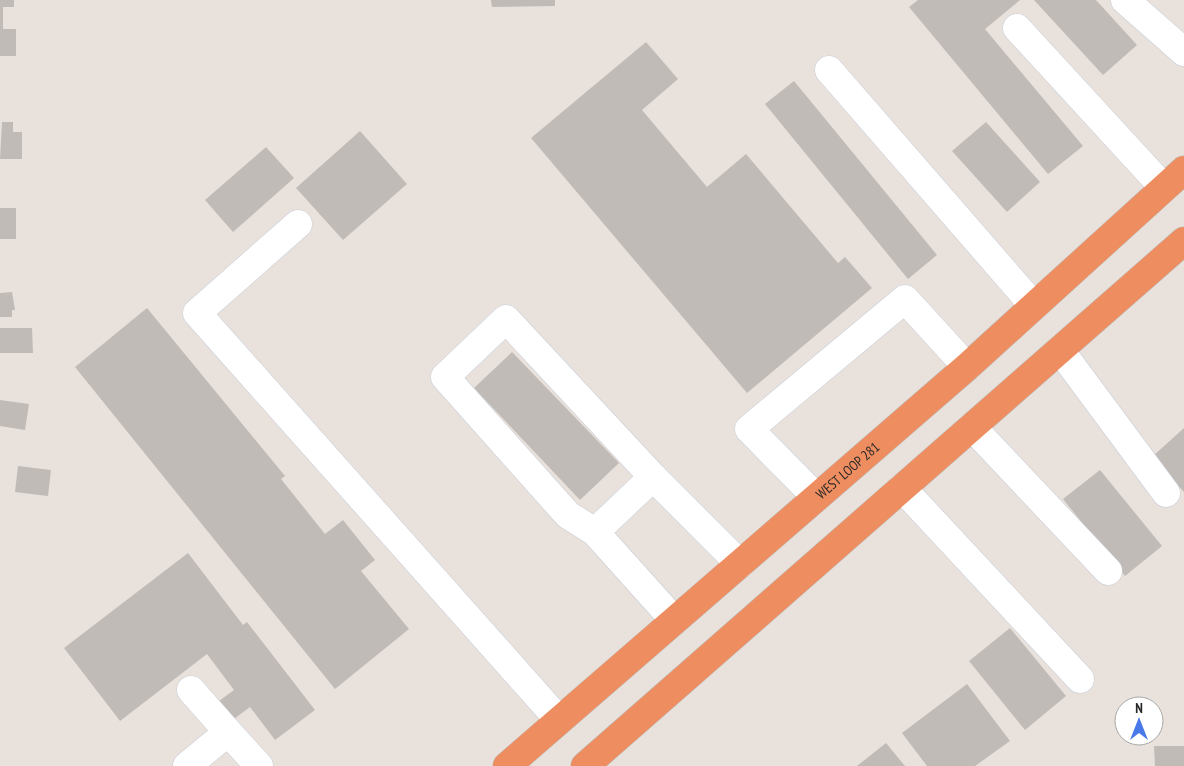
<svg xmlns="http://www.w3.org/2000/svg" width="1184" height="766" font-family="'PT Sans Narrow',sans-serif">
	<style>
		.building { fill: #c1bbb7 }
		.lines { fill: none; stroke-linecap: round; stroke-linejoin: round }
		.minor-casing { stroke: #c9ced8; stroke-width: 29 }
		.highway-casing { stroke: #bebebe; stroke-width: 29 }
		.minor { stroke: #fff; stroke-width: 28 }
		.highway { stroke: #ee8e60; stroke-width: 28 }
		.labels { text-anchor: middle; stroke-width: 5; stroke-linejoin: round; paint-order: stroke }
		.street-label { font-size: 14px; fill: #282828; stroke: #fff }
	</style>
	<rect width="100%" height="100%" fill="#e9e1db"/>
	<g class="building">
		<polygon points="0,0 14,0 14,7 3,7 3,29 16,29 16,56 0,56"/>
		<polygon points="491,0 555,0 555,6 492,7"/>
		<polygon points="918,0 1020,0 985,29 1083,146 1048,174 909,7"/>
		<polygon points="1034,0 1096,0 1137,45 1103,75"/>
		<polygon points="646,42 678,79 642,110 707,187 746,154 838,263 845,257 872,288 747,393 531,138"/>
		<polygon points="794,81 937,255 908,279 765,104"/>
		<polygon points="2,122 13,122 13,132 22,132 22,159 0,159"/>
		<polygon points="986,122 1040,182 1007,212 952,151"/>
		<polygon points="360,131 407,184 343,240 296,188"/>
		<polygon points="266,147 294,178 233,232 205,200"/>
		<rect x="0" y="208" width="16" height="31"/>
		<polygon points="12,292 15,310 12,310 12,317 0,317 0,293"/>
		<polygon points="147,308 285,476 281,479 325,534 343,520 375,560 361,571 409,629 335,689 75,367"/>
		<polygon points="0,328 32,328 33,353 0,353"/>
		<polygon points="512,352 619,463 580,500 474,388"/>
		<polygon points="0,400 29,404 25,430 0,426"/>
		<polygon points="1184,428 1184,492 1152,457"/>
		<polygon points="18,466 51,470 48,496 15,492"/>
		<polygon points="1100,470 1162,546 1125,576 1063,499"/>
		<polygon points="188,553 243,625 247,622 315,710 275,740 250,707 234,719 219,701 234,690 207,654 120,721 64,648"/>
		<polygon points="1010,628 1066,696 1025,730 969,661"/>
		<polygon points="967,684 1010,741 975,766 927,766 902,733"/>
		<polygon points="886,743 905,766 857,766"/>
		<polygon points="1154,746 1184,746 1184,766 1155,766"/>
	</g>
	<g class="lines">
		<g class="minor-casing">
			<g id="minor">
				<polyline points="1125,0 1184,52"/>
				<polyline points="1017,28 1164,188"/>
				<polyline points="829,70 1034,306"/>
				<polyline points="298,224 197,313 559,720"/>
				<polyline points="1060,350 1166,493"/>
				<polyline points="972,427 1108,571"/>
				<polyline points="653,477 595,532 674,620"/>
				<polyline points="902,488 1080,679"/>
				<polyline points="816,497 749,429 905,299 967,367"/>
				<polyline points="595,532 568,515 445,377 506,319 653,477 740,564"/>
				<polyline points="191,690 228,732"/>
				<polyline points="187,766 228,732 259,766"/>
			</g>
		</g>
		<g class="highway-casing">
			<g id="highway">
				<path id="s1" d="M507 766 967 367 1184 170"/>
				<polyline points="585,766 1184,241"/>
			</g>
		</g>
		<use href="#minor" class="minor"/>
		<use href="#highway" class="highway"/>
	</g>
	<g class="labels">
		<g class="street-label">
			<text dy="5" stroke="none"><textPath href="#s1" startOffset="451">WEST LOOP 281</textPath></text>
		</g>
	</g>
	<g transform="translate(1139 721)"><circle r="24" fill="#ffffff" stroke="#a9a9a9"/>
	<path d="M0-4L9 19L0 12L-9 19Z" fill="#4978e8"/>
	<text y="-8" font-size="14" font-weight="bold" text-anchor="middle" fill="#282828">N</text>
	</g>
</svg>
